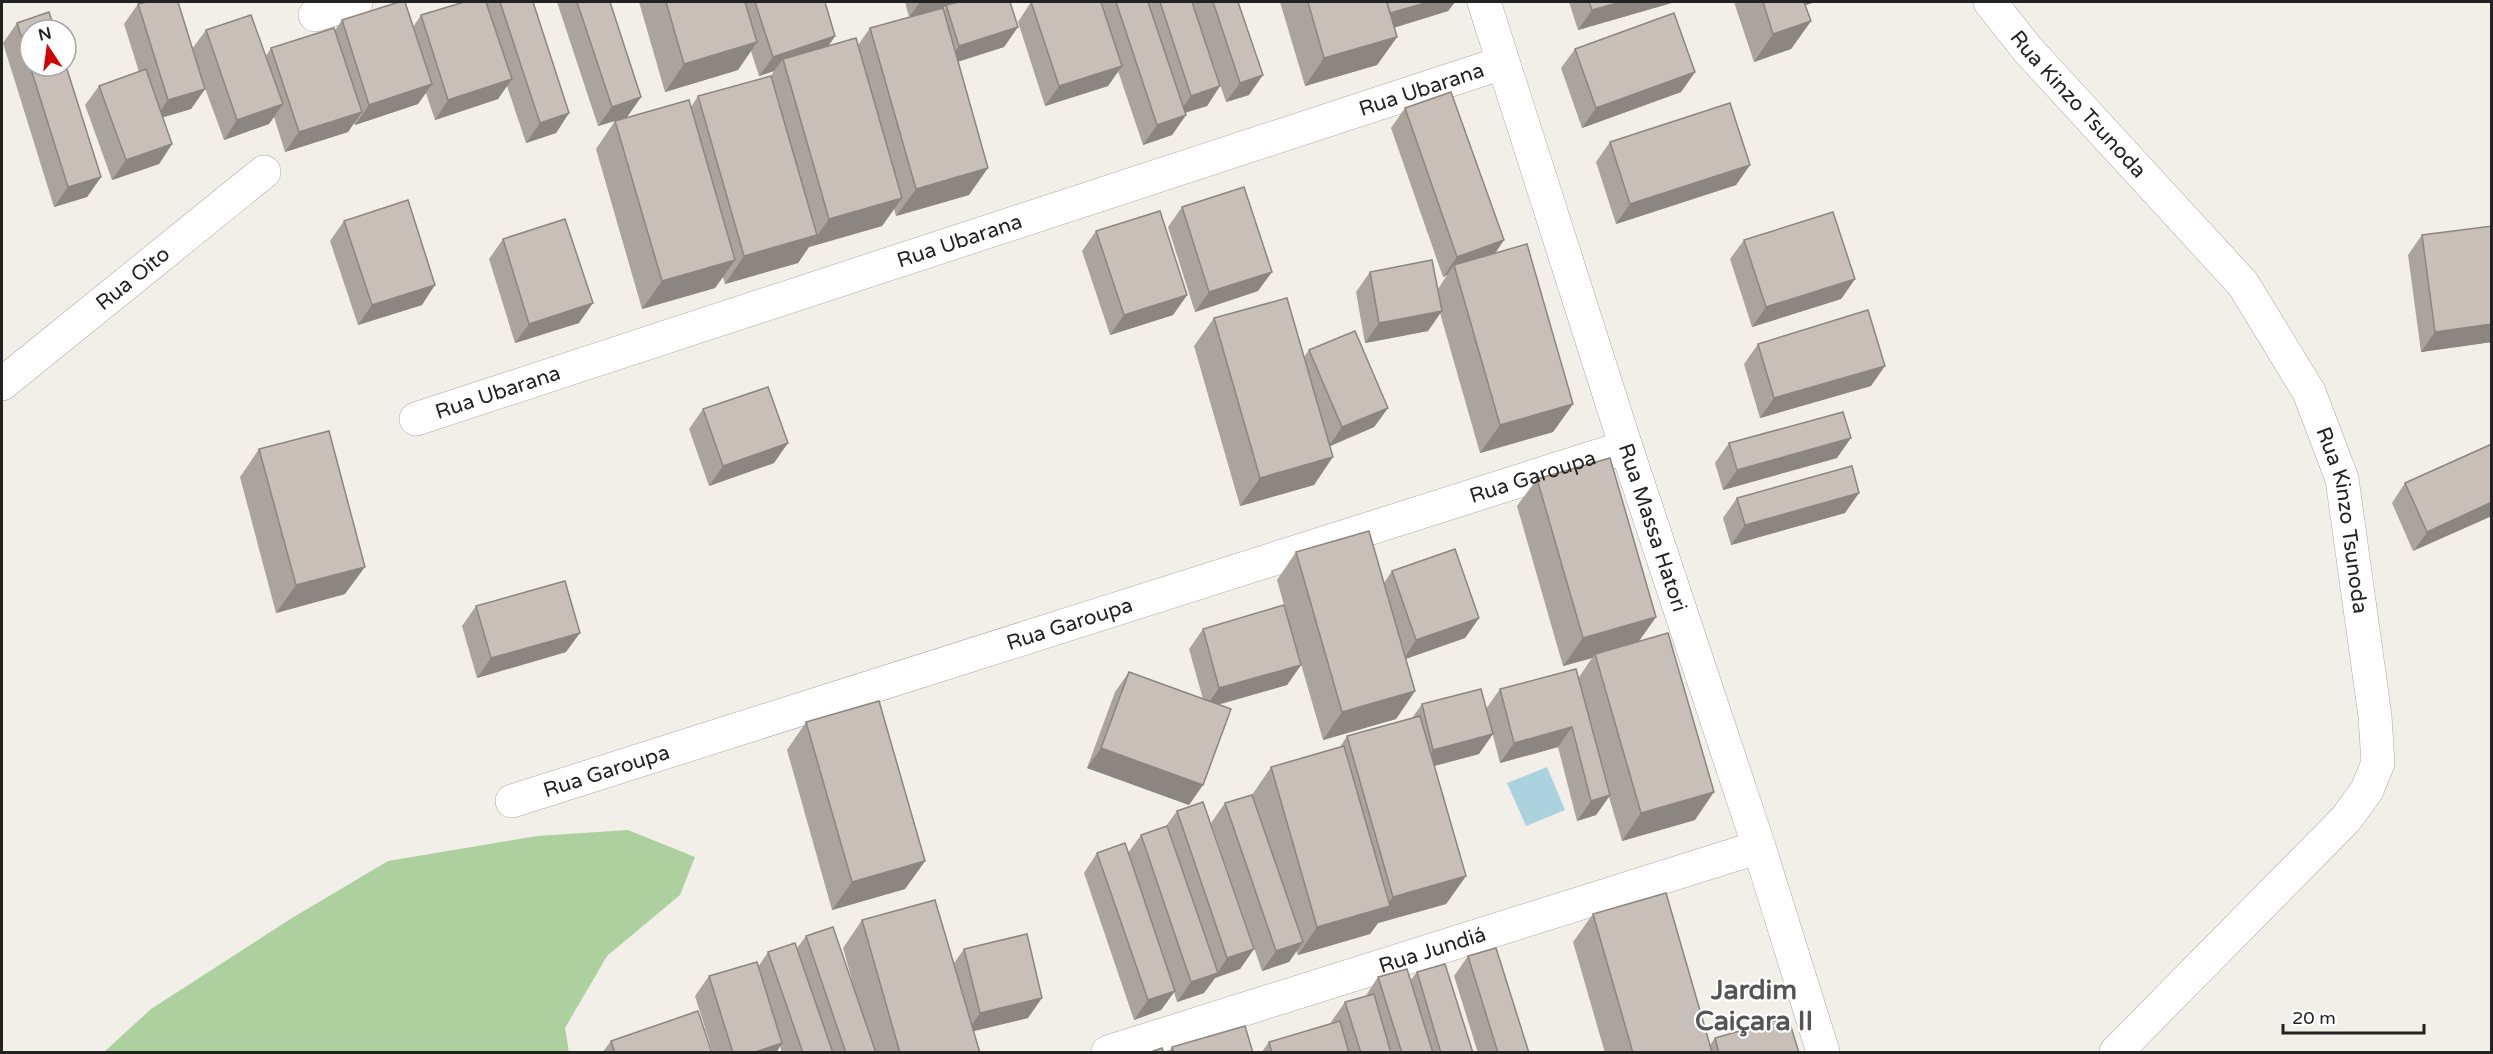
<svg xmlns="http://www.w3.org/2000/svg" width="2493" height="1054" font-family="'Varela Round',sans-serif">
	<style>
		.forest { fill: #add19e }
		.water { fill: #aad3df }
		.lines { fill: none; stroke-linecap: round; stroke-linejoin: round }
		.minor-casing { stroke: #a9a9a9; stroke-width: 34 }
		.minor { stroke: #fff; stroke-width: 33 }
		.wall { fill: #aba49e }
		.shaded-wall { fill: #8b8681 }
		.building { fill: #c7bfb8; stroke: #8b8681; stroke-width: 1.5 }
		.labels { text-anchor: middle; stroke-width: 4.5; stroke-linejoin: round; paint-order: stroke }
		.street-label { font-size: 21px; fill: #222; stroke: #fff }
		.district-label { font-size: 27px; font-weight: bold; fill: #555; stroke: #fff }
	</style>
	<rect width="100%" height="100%" fill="#f2efe9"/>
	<polygon class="forest" points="628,830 695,857 680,895 607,956 565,1028 569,1052 104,1052 151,1009 292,918 388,861 537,836"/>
	<polygon class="water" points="1547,767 1565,810 1526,826 1507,783"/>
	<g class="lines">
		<g class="minor-casing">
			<g id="minor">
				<path id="s1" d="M1484 2 1626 447 1759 847 1823 1052"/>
				<path id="s2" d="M1990 2 2028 50 2243 284 2309 392 2342 479 2375 716 2378 763 2367 790 2346 819 2116 1052"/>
				<polyline points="315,15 356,2"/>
				<path id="s3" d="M2 384 264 172"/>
				<path id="s4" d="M416 419 1502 63"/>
				<path id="s5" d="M512 801 1626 447"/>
				<path id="s6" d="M1108 1052 1759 847"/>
			</g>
		</g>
		<use href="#minor" class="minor"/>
	</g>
	<g class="wall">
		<polygon points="464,2 533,2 569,113 556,133 526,143 507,86 498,99 435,120 426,93 418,104 355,125 354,123 348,132 285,152 274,117 269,124 224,140 198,69 205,89 191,109 163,117 172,144 159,164 112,180 85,105 99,86 139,72 124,24 138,4 192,49 206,30 266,56 271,48 335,30 342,20 413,27 421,15"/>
		<polygon points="557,2 610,2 641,97 627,117 691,107 698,96 771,76 774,71 759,76 751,51 738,70 665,92 639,2 825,2 835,36 828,46 858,45 870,28 943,10 946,7 909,17 905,2 1010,2 1018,27 1004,47 958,62 969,195 896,216 894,209 882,226 809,247 798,263 725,284 723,277 715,288 642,309 596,149 615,121 598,126"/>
		<polygon points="1031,2 1238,2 1249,95 1226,102 1201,28 1220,86 1207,106 1185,113 1186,115 1172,135 1143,145 1118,71 1108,86 1045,106 1018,22"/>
		<polygon points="1280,2 1455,2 1448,11 1394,28 1397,37 1377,65 1305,86"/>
		<polygon points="1569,2 1675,2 1578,30"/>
		<polygon points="1734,2 1816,2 1805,5 1811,21 1791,49 1754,62"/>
		<polygon points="17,23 101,177 87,197 54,207 3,43"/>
		<polygon points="1575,49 1695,72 1681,92 1582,128 1561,68"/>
		<polygon points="1405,108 1504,240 1495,254 1573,404 1553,432 1480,453 1440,313 1428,331 1365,343 1356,292 1370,272 1438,289 1447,275 1443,277 1391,128"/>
		<polygon points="1610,142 1750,165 1736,185 1616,224 1596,162"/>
		<polygon points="1182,207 1258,291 1195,312 1168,227"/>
		<polygon points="344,221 422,305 358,325 330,241"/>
		<polygon points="2492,226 2492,342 2421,352 2408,255 2422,235"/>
		<polygon points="1096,231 1187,295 1173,315 1110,335 1082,251"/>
		<polygon points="503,239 579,323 515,343 489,259"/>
		<polygon points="1744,240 1855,279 1841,299 1752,327 1730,259"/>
		<polygon points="1214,318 1304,357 1309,350 1388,408 1374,427 1330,446 1314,485 1240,506 1194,346"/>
		<polygon points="1758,344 1871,386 1760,418 1744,364"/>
		<polygon points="703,409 774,463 709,486 689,429"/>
		<polygon points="1729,443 1837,458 1723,490 1715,463"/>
		<polygon points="2492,444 2413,551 2392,503 2405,483"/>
		<polygon points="259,449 345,594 276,613 240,477"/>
		<polygon points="1537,479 1656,617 1639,641 1695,820 1622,841 1609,797 1596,815 1577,821 1558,747 1500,763 1488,716 1479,754 1434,766 1466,876 1446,904 1378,923 1370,934 1298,955 1296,951 1289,962 1262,971 1211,823 1225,803 1252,795 1271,767 1340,747 1347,736 1412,718 1422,704 1486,709 1500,689 1579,677 1592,658 1563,666 1517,506"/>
		<polygon points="1737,498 1845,513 1731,545 1723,518"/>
		<polygon points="1296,552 1384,583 1392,571 1479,618 1465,638 1406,658 1415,691 1396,719 1323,740 1294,640 1301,665 1287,685 1218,705 1189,805 1087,768 1115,692 1129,672 1203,699 1189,649 1203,629 1284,605 1277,580"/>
		<polygon points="476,606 566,652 477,678 462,626"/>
		<polygon points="806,722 925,861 905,889 832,910 787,750"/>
		<polygon points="1177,811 1254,949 1240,969 1215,978 1204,993 1177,1002 1174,992 1161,1010 1134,1020 1084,873 1097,853 1128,853 1141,835 1166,826"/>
		<polygon points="1593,914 1710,1045 1715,1038 1799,1053 1605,1053 1573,942"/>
		<polygon points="862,920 954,963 964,949 1028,1018 973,1031 980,1053 782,1053 780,1046 776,1053 713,1053 695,996 709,976 758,967 768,952 797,948 806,936 855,991 843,948"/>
		<polygon points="1468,956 1529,1053 1478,1053 1454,976"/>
		<polygon points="1417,972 1473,1053 1261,1053 1269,1042 1332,1024 1331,1022 1345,1002 1365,997 1378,977 1410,981"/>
		<polygon points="611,1041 712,1053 602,1053"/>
		<polygon points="1172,1047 1253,1053 1168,1053"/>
	</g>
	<g class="shaded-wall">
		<polygon points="920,2 963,2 909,17"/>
		<polygon points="1429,2 1455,2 1448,11 1376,33 1390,14"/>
		<polygon points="1621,2 1675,2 1578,30 1592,10"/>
		<polygon points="1787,2 1816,2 1779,13"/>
		<polygon points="1811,21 1791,49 1754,62 1773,34"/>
		<polygon points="1018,27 1004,47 946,65 959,46"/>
		<polygon points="835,36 822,56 783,59 774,71 759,76 773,57"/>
		<polygon points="1397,37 1377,65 1305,86 1324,58"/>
		<polygon points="757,42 738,70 665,92 684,64"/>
		<polygon points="1122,66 1108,86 1045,106 1059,86"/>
		<polygon points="1695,72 1681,92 1582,128 1596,108"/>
		<polygon points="1263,75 1249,95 1226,102 1240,83"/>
		<polygon points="512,79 498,99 435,120 448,100"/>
		<polygon points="432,84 418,104 355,125 369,105"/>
		<polygon points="1220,86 1207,106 1177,115 1191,96"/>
		<polygon points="205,89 191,109 154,120 168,100"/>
		<polygon points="641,97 627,117 598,126 612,107"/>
		<polygon points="283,104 269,124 224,140 237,120"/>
		<polygon points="362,112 348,132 285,152 299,132"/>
		<polygon points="569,113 556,133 526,143 540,123"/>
		<polygon points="1186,115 1172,135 1143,145 1157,125"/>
		<polygon points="172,144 159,164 112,180 126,160"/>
		<polygon points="1750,165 1736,185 1616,224 1630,204"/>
		<polygon points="988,168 969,195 896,216 916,189"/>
		<polygon points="101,177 87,197 54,207 68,187"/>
		<polygon points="902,198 882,226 809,247 829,219"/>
		<polygon points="817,235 798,263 725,284 744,256"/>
		<polygon points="1504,240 1490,260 1454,265 1447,275 1443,277 1457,257"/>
		<polygon points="735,260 715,288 642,309 662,281"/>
		<polygon points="1272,272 1258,291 1195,312 1209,292"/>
		<polygon points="1855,279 1841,299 1752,327 1766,307"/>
		<polygon points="435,285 422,305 358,325 372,305"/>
		<polygon points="1187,295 1173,315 1110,335 1124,315"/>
		<polygon points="593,303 579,323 515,343 529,324"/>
		<polygon points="1442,311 1428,331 1365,343 1379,323"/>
		<polygon points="2492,324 2492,342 2421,352 2435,332"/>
		<polygon points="1885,366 1871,386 1760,418 1774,398"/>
		<polygon points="1573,404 1553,432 1480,453 1500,425"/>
		<polygon points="1388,408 1374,427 1328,447 1342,427"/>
		<polygon points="1851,438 1837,458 1723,490 1737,470"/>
		<polygon points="788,443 774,463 709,486 723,466"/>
		<polygon points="1333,457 1314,485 1240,506 1260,478"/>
		<polygon points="1859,493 1845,513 1731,545 1745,525"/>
		<polygon points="2492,502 2492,516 2413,551 2427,532"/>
		<polygon points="365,567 345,594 276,613 296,585"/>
		<polygon points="1656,617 1636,645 1595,654 1592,658 1563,666 1583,638"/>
		<polygon points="1479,618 1465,638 1403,660 1416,640"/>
		<polygon points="580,633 566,652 477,678 491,658"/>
		<polygon points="1301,665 1287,685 1205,708 1219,688"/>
		<polygon points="1415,691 1396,719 1323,740 1342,712"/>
		<polygon points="1572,727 1558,747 1500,763 1514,743"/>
		<polygon points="1493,734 1479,754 1419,770 1433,750"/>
		<polygon points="1101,748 1203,785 1189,805 1087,768"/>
		<polygon points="1714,792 1695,820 1622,841 1641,813"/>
		<polygon points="1610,795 1596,815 1577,821 1591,801"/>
		<polygon points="925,861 905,889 832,910 852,882"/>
		<polygon points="1466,876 1446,904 1378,923 1370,934 1298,955 1317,927 1385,907 1393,897"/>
		<polygon points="1303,942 1289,962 1262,971 1276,951"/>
		<polygon points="1254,949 1240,969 1215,978 1204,993 1177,1002 1191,982 1217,974 1227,958"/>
		<polygon points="1175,991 1161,1010 1134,1020 1148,1000"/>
		<polygon points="1042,998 1028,1018 966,1033 980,1013"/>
		<polygon points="782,1043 776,1053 752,1053"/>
	</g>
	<g class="building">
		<polygon points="147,2 178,2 205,89 168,100 138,4"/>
		<polygon points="399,2 405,2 432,84 369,105 342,20"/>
		<polygon points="464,2 486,2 512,79 448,100 421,15"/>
		<polygon points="500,2 533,2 569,113 540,123"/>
		<polygon points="577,2 610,2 641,97 612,107"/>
		<polygon points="666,2 745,2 757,42 684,64"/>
		<polygon points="755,2 825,2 835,36 773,57"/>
		<polygon points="959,2 1010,2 1018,27 959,46 946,5"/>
		<polygon points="1031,2 1101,2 1122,66 1059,86"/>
		<polygon points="1116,2 1148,2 1186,115 1157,125"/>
		<polygon points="1160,2 1192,2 1220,86 1191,96"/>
		<polygon points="1213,2 1238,2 1263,75 1240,83"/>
		<polygon points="1308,2 1387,2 1397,37 1324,58"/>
		<polygon points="1387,2 1429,2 1390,13"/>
		<polygon points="1589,2 1621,2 1592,10"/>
		<polygon points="1763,2 1804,2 1811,21 1773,34"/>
		<polygon points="943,8 988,168 916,189 870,28"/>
		<polygon points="49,12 55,30 30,30 30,65 17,23"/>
		<polygon points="1674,13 1695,72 1596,108 1575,49"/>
		<polygon points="251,15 283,104 237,120 206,30"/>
		<polygon points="334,28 362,112 299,132 271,48"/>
		<polygon points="856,38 902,198 829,219 783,59"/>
		<polygon points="30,66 66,66 101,177 68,187"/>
		<polygon points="146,69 172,144 126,160 99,86"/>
		<polygon points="771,76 817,235 744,256 698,96"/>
		<polygon points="1451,92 1504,240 1457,257 1405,108"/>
		<polygon points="689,100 735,260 662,281 615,121"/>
		<polygon points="1730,103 1750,165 1630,204 1610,142"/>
		<polygon points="1244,187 1272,272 1209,292 1182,207"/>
		<polygon points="408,200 435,285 372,305 344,221"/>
		<polygon points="1160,211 1187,295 1124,315 1096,231"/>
		<polygon points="1833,212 1855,279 1766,307 1744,240"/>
		<polygon points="565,219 593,303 529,324 503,239"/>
		<polygon points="2492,226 2492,324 2435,332 2422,235"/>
		<polygon points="1527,244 1573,404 1500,425 1454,265"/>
		<polygon points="1432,260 1442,311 1379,323 1370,272"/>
		<polygon points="1287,298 1333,457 1260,478 1214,318"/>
		<polygon points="1868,310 1885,366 1774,398 1758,344"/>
		<polygon points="1355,331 1388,408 1342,427 1309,350"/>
		<polygon points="768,387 788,443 723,466 703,409"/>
		<polygon points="1843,412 1851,438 1737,470 1729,443"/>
		<polygon points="329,431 365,567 296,585 259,449"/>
		<polygon points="2492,444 2492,502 2427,532 2405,483"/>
		<polygon points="1610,458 1656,617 1583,638 1537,479"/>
		<polygon points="1852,466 1859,493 1745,525 1737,498"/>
		<polygon points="1369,531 1415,691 1342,712 1296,552"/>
		<polygon points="1455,549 1479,618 1416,640 1392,571"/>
		<polygon points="565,581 580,633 491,658 476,606"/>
		<polygon points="1284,605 1301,665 1219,688 1203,629"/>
		<polygon points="1668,633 1714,792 1641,813 1595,654"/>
		<polygon points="1576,669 1610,795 1591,801 1572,727 1514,743 1500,689"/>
		<polygon points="1129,672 1231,709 1203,785 1101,748"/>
		<polygon points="1481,689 1493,734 1433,750 1422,704"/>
		<polygon points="879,701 925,861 852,882 806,722"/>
		<polygon points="1420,716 1466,876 1393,897 1347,736"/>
		<polygon points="1344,746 1390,906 1317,927 1271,767"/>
		<polygon points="1252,795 1303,942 1276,951 1225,803"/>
		<polygon points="1203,802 1254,949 1227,958 1177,811"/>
		<polygon points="1167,826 1218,973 1191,982 1141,835"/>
		<polygon points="1125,843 1175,991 1148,1000 1097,853"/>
		<polygon points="1666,893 1712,1052 1711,1053 1633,1053 1593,914"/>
		<polygon points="935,900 980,1053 900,1053 862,920"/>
		<polygon points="833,927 876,1053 846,1053 806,936"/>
		<polygon points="1027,934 1042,998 980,1013 964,949"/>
		<polygon points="795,943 833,1053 803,1053 768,952"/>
		<polygon points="1496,948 1529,1053 1498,1053 1468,956"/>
		<polygon points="757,962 782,1043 752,1053 733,1053 709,976"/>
		<polygon points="1445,964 1473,1053 1441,1053 1417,972"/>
		<polygon points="1407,969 1433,1053 1402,1053 1378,977"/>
		<polygon points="1374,994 1391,1053 1361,1053 1345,1002"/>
		<polygon points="698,1011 712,1053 615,1053 611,1041"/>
		<polygon points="1788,1017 1799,1053 1719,1053 1715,1038"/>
		<polygon points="1340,1021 1349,1053 1272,1053 1269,1042"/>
		<polygon points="1245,1026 1253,1053 1174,1053 1172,1047"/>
		<polygon points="1162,1048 1164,1053 1148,1053"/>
	</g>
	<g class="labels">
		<g class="street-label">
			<text dy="7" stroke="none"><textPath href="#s4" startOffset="1058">Rua Ubarana</textPath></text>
			<text dy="7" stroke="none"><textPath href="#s2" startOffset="135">Rua Kinzo Tsunoda</textPath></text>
			<text dy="7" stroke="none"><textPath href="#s4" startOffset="572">Rua Ubarana</textPath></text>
			<text dy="7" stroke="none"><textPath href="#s3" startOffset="168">Rua Oito</textPath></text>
			<text dy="7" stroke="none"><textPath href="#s4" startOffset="86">Rua Ubarana</textPath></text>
			<text dy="7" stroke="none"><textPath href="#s5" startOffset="1071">Rua Garoupa</textPath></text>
			<text dy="7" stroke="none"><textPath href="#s2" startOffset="639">Rua Kinzo Tsunoda</textPath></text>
			<text dy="7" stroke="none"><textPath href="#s1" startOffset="552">Rua Massa Hatori</textPath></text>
			<text dy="7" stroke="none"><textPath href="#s5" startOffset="585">Rua Garoupa</textPath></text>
			<text dy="7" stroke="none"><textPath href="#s5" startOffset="99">Rua Garoupa</textPath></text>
			<text dy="7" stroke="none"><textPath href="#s6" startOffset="340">Rua Jundiá</textPath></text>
		</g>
		<g class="district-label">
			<text x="1754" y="999">Jardim<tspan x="1754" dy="31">Caiçara II</tspan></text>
		</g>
	</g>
	<rect width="2493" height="1054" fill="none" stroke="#222222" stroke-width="6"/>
	<g transform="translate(48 48) rotate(347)"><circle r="28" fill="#ffffff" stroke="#a7a7a7" stroke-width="1.5"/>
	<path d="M0-4.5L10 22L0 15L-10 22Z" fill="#d40000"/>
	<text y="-9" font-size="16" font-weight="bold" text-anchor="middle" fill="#222222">N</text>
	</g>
	<path d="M2283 1024v9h141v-9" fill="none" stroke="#222222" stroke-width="3"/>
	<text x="2292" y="1024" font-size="18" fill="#222222" stroke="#ffffff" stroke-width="4.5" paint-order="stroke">20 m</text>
</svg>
